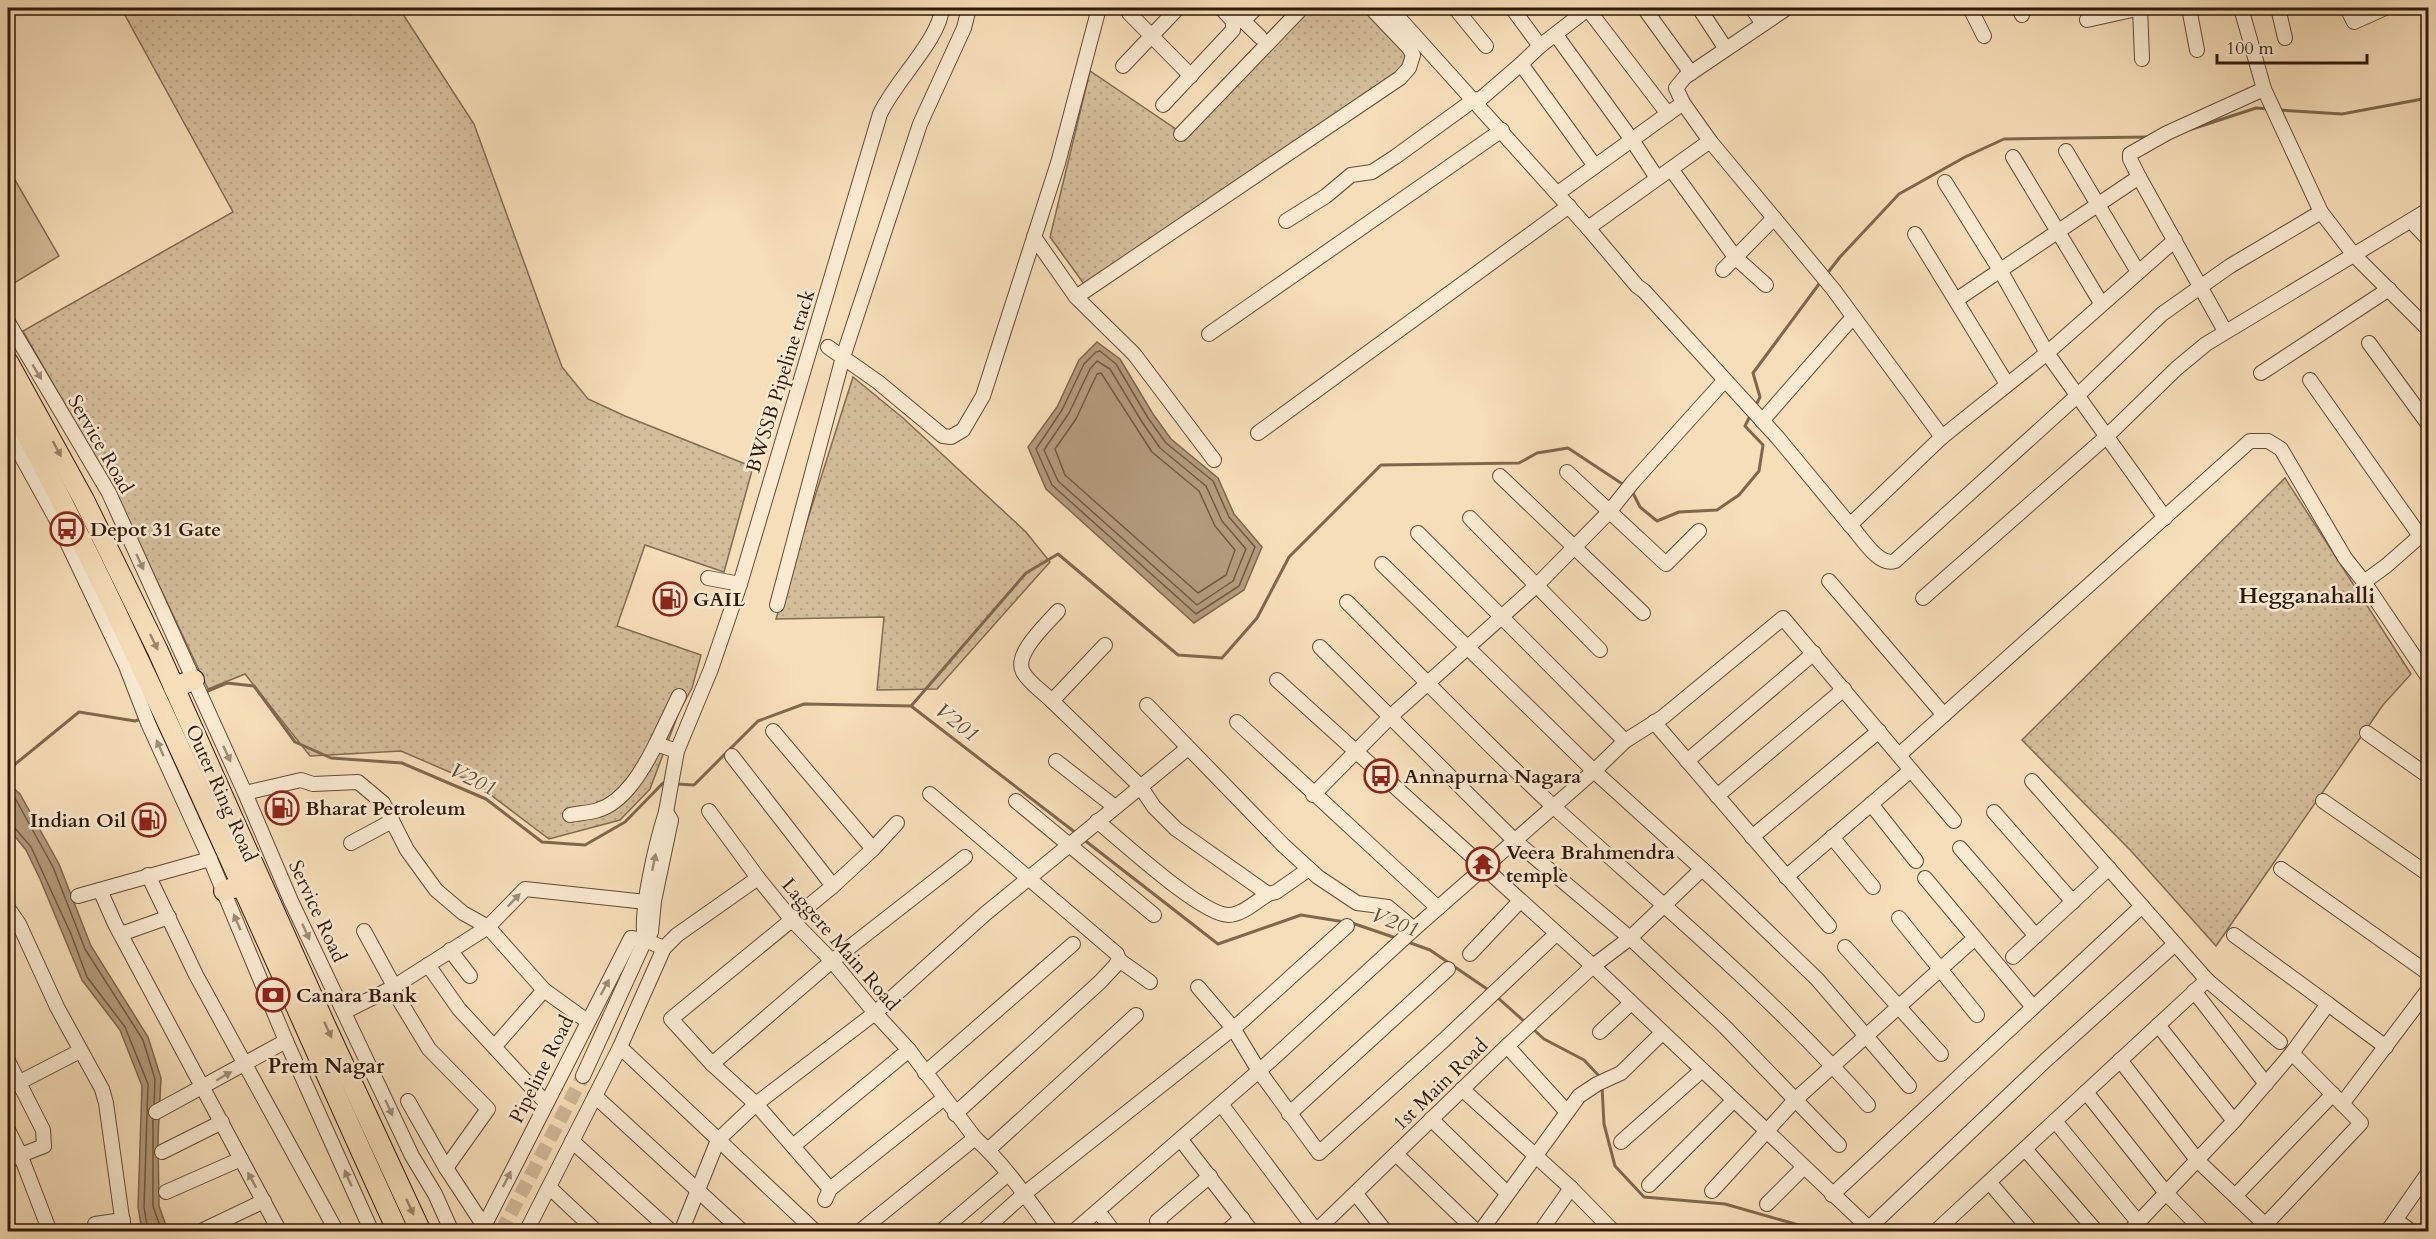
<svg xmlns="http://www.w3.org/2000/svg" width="2436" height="1239" font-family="Cardo,serif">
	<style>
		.grass { fill: url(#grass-dots); stroke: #826b52; stroke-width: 1.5 }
		.park { fill: #d4bd9a; stroke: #826b52; stroke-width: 1.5 }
		.water { fill: #b39b7c; stroke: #7f674e; stroke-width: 1.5 }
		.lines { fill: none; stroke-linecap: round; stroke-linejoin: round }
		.shore { stroke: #725a42; stroke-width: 1.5 }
		.stream { stroke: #7f674e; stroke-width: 3 }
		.minor-tunnel { stroke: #ceb795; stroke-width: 14; stroke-dasharray: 14 7; stroke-linecap: butt }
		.minor-casing { stroke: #624a35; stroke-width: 16 }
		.highway-casing { stroke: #301909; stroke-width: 22 }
		.minor { stroke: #f9ead1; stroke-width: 14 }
		.highway { stroke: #f6deb8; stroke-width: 20 }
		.oneway { fill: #9f8c77 }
		.oneway2 { fill: #9d8569 }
		.labels { text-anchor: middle; stroke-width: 5; stroke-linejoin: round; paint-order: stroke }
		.street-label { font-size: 20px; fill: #301909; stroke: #f9ead1 }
		.poi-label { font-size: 20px; font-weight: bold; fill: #301909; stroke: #f9ead1; text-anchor: start }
		.water-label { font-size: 21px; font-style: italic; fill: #644d37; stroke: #f9ead1 }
		.neighbourhood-label { font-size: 21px; font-weight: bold; fill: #301909; stroke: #f9ead1 }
		.quarter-label { font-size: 22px; font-weight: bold; fill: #301909; stroke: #f9ead1 }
	</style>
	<defs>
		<pattern id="grass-dots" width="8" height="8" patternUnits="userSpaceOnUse" patternTransform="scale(1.5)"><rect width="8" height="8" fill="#d4bd9a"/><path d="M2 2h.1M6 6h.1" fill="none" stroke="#b6a283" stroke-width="1.8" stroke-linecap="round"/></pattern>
	</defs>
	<rect width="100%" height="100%" fill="#f6deb8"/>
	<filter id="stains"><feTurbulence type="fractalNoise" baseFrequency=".00333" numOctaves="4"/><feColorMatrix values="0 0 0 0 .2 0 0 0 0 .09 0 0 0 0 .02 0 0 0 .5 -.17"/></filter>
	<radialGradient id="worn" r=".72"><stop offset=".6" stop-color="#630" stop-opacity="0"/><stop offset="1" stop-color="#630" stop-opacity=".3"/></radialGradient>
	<g class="grass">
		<polygon points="121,8 399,8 474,124 562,367 588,399 625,416 753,467 724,572 645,545 617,626 701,655 692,688 679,712 650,789 620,820 549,839 475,783 401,751 310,756 245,674 208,689 115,492 23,331 233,212"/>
		<polygon points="1292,8 1363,8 1408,55 1406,67 1084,284 1050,237 1090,71 1176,129"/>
		<polygon points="853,377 903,418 1026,532 1050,562 937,689 877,690 884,617 776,619"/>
		<polygon points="2285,478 2411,674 2383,705 2216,946 2132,852 2022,740"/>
	</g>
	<polygon class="park" points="8,168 59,256 11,285 8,280"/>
	<g class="water">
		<polygon points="1097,342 1120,359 1153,414 1171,439 1218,478 1234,514 1262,547 1244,590 1194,623 1046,489 1028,447 1057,407 1079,360"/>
		<polygon points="8,783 20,794 59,864 91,946 148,1037 161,1078 158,1138 159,1206 168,1231 142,1231 138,1207 142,1086 120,1030 82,980 40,879 26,850 8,828"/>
	</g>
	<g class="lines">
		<g class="shore">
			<polygon points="1096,352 1100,351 1116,364 1148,418 1166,443 1213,481 1229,517 1255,547 1239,586 1196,614 1052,485 1036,449 1062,410 1084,364"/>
			<polygon points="1097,361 1110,369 1142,422 1160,448 1206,486 1222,521 1246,549 1233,581 1197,605 1058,481 1044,450 1069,413 1090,369"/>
			<polygon points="1101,373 1152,452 1199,491 1215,526 1235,550 1226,575 1198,593 1065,475 1055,449 1076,419 1097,374"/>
			<polyline points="8,791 15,798 53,867 85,949 143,1040 155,1079 154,1104"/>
			<polyline points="8,825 14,827 31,847 71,934 87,977 125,1027 148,1084 144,1207 148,1232"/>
			<polyline points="153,1120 153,1206 162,1232"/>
		</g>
		<g class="stream">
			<polyline points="2279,110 2342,114 2428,98"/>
			<polyline points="2192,129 2256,108 2269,109"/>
			<polyline points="1826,275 1840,257 1899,194 1965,157 2004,139 2148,137"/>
			<polyline points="1755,407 1760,397 1753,373 1822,280"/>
			<polyline points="1632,491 1640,507 1657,521 1679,512 1717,510 1739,495 1759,471 1763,445 1745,426 1750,416"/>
			<polyline points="203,693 227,683 254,686 295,742 331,758 402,763 486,799 542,842 585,845 625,822 663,783 666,783"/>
			<polyline points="912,705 1026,573 1058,554 1178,655 1222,658 1257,618 1289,557 1381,465 1519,463 1537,453 1568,448 1624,485"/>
			<polyline points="8,770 79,712 135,721 141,719"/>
			<polyline points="676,784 694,785 758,721 804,704 911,706 1076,833"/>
			<polyline points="1083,839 1218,944 1301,915 1345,922"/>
			<polyline points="1352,923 1396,938"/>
			<polyline points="1405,941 1430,950 1490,991"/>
			<polyline points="1497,997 1526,1023"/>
			<polyline points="1533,1029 1544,1039 1584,1060 1600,1077"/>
			<polyline points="1602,1086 1604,1124 1615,1166 1644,1197 1725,1204 1809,1228 1813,1232"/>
		</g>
		<polyline class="minor-tunnel" points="501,1232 583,1076"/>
		<g class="minor-casing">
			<g id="minor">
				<polyline points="1128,8 1129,13 1191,76"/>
				<polyline points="1390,8 1588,228 1710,141 1833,289 1942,437"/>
				<polyline points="1455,8 1486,46"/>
				<polyline points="1512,8 1540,46"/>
				<polyline points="1587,8 1668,114"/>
				<polyline points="1644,8 1691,73"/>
				<polyline points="1699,8 1726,49"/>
				<polyline points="1752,8 1763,24"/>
				<polyline points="1970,8 1984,36"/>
				<polyline points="2019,8 2022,15"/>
				<polyline points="2140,8 2142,59"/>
				<polyline points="2189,8 2197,50"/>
				<polyline points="2241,8 2264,89 2321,212 2354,255 2428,329"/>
				<polyline points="2278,8 2285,38"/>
				<polyline points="2347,8 2354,22 2385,8"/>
				<polyline points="1231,9 1260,37"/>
				<polyline points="2087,20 2141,8"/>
				<polyline points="1243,21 1256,8"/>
				<polyline points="1556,35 1632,140 1657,178"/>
				<polyline points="1521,64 1540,46 1589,8"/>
				<polyline points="1123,66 1178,8"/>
				<polyline points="1477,102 1521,64 1595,166"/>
				<polyline points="1683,103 1676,88 1685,77 1787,8"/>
				<polyline points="1163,105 1233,30 1233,21 1221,8"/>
				<polyline points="1181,134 1302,8"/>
				<polyline points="2066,151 2138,272"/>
				<polyline points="2013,157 2101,303"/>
				<polyline points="1671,169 1735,257 1766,285"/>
				<polyline points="1945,182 2000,270 2047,353 2165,518"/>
				<polyline points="1558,193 1683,103 1710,141"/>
				<polyline points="1286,221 1326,196 1351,175 1372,172 1395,157 1475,99"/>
				<polyline points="2411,221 2428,239"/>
				<polyline points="1588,228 1637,286 1644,291 1778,438 1850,525 1942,437 2047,353 2175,240"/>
				<polyline points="1915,234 2007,384"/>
				<polyline points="1034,237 1076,297"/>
				<polyline points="1723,270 1774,218"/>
				<polyline points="1956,300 2139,177"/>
				<polyline points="8,322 109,493 245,793 291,901 412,1156 435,1194 452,1232"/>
				<polyline points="2225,331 2139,177 2130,159 2130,154 2167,133 2264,89"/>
				<polyline points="1209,334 1502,130"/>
				<polyline points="2369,343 2428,424"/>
				<polyline points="828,347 878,382 943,436 951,437 963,430 983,396 1058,163 1099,8"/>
				<polyline points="2261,373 2389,289"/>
				<polyline points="2310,380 2420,536"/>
				<polyline points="1762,421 1853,317"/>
				<polyline points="8,432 55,517 126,666 148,723 210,859 286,1041 372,1232"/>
				<polyline points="1258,433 1569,206"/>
				<polyline points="1214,460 1134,354 1076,297 1400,78 1409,68 1413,55 1409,48 1371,8"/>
				<polyline points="1567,472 1666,564 1699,531"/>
				<polyline points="1500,476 1643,613"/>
				<polyline points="1470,518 1600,650"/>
				<path d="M1850 525C1861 536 1878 567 1895 561L2078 395 2162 314 2230 266 2321 212"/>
				<polyline points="1418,533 1625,741"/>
				<polyline points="1382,564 1594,771 1712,878 1817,979 1909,1086"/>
				<polyline points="708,578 740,584"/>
				<polyline points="1829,581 1944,715"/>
				<polyline points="2364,582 2428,677"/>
				<polyline points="1923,598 2106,437 2177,368 2206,344 2428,210"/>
				<path d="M1347 602C1415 670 1483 741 1554 807 1661 904 1772 996 1868 1105"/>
				<polyline points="777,605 843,357 920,124 964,28 969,8"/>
				<polyline points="1105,645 1052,701 1140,786 1154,807 1176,829 1268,894 1276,892 1309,869"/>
				<polyline points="1320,647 1514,840 1630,938 1724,1026 1839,1145"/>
				<polyline points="1277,680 1593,966 1873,1232"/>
				<path d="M1052 701C1043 692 1029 683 1023 672 1013 654 1047 624 1058 611"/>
				<polyline points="1147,705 1283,845 1318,877 1357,903 1388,907 1414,929"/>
				<polyline points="1237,722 1438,908"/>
				<polyline points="1654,722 1829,926"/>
				<polyline points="773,731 873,849 833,886 671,1019 712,1064 756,1104 830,1189"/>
				<polyline points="2367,733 2428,776"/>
				<polyline points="656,744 679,696"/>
				<polyline points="1899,755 2250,441 2268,441 2281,449 2345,558 2364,582 2386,566 2428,529"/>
				<polyline points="732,756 833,886"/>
				<polyline points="1056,761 1115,807"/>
				<polyline points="1687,761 1814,653"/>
				<polyline points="2032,781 2207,980 2280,1042"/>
				<polyline points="245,793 301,780 313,784 358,782 383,803 407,850 436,890 463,913 488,927 544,990 587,1021"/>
				<polyline points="930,794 1117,954 1119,960 1115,966 1100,982 955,1114"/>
				<polyline points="1313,795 1390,717 1537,585 1609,512 1633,482 1724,381"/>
				<polyline points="1717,796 1844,689"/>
				<polyline points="1016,801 1154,915"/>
				<polyline points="2323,801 2428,874"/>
				<polyline points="1871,804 1916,861"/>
				<polyline points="709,811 758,878"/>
				<path d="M666 812 677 751 711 669 740 584 880 114C895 81 940 39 942 8"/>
				<polyline points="1994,812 2073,902"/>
				<path d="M570 815C579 813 589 813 598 810 625 802 644 768 656 744L677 751"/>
				<path d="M1097 821C1122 841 1200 914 1228 915 1242 915 1257 901 1268 894"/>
				<polyline points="1752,837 1879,731"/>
				<polyline points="1832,837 1873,887"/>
				<polyline points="351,843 392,821"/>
				<polyline points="1960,848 2036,936"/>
				<polyline points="873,849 897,823"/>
				<polyline points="2281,869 2428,973"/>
				<polyline points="148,875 196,975 337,1232"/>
				<polyline points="1786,877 1911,770"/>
				<polyline points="1925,878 2033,1007"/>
				<polyline points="100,890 115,924 280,1232"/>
				<polyline points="78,896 210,859"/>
				<polyline points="8,908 19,924 57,1007 102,1089 106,1103 124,1232"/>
				<polyline points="1899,918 1977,1015"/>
				<polyline points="364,931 394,986"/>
				<polyline points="121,934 169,917"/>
				<polyline points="1845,947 1941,1054"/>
				<polyline points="450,950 470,976"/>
				<polyline points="1470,954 1520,901"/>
				<polyline points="2013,957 2109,868"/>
				<polyline points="1119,960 1150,982"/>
				<polyline points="428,965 459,1009 546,1103"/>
				<polyline points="1198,987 1233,1028 1259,1071 1319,1153 1444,1040 1556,934"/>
				<polyline points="392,988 429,1049 488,1109 446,1168 484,1226"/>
				<polyline points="2194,991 2266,1084"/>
				<polyline points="2328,1004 2386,1047"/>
				<polyline points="344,1012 392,988 488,927 525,889 646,902"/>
				<polyline points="2158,1025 2234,1121"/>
				<polyline points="1600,1032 1631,1003"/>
				<polyline points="495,1046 544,990"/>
				<polyline points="1507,1046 1567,1112"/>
				<polyline points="620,1047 816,1232"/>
				<polyline points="2120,1060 2198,1161 2273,1232"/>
				<polyline points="8,1061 43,1130 44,1146 8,1160"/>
				<polyline points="712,1064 832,961 965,857"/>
				<polyline points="925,1073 1073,944"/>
				<path d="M583 1076 645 940 651 932 654 901 671 820 666 812C657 840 639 913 645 940"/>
				<polyline points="18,1083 80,1051"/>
				<polyline points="1462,1089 1571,1188 1614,1232"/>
				<polyline points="2086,1092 2166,1193 2204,1232"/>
				<polyline points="595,1096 743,1232"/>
				<polyline points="408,1101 446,1168"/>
				<polyline points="1221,1104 1317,1232"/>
				<polyline points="2342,1104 2428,990"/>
				<polyline points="156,1112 286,1041"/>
				<polyline points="1289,1114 1448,969"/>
				<polyline points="1431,1119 1507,1193"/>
				<polyline points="2055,1121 2138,1222"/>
				<polyline points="8,1130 20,1154 50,1232"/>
				<polyline points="1181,1140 1252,1232"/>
				<polyline points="572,1141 672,1232"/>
				<polyline points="1621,1142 1701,1071"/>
				<polyline points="793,1146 909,1050"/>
				<polyline points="2025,1149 2097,1232"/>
				<polyline points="988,1150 1136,1015"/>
				<polyline points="162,1152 222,1122"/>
				<polyline points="1396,1154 1477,1232"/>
				<polyline points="1989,1182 2032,1232"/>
				<polyline points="1649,1185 1733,1101"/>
				<polyline points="549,1187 597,1232"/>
				<polyline points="1712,1191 1796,1099 1975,938"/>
				<polyline points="166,1192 241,1159"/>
				<polyline points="1356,1194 1386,1232"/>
				<polyline points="1832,1195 2142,906"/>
				<polyline points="2236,1195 2333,1094"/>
				<polyline points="825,1200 830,1189 943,1099"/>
				<polyline points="1767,1204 1803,1168"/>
				<polyline points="1098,1211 1114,1232"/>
				<polyline points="2396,1220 2412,1232"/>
				<polyline points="95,1224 123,1220"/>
				<polyline points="2266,1224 2361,1123 2292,1053"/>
				<polyline points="1869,1228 2046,1060 2175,944"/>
				<polyline points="199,1232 264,1201"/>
				<polyline points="481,1232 631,938 645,940 664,948"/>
				<path d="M526 1232 620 1047 664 948 677 935 758 878 792 920 832 961 875 1013 909 1050 975 1138C1005 1165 1028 1199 1052 1232"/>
				<polyline points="681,1232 718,1140 756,1104 875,1013 985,914 1188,748"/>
				<polyline points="859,1232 975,1138"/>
				<polyline points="940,1232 1008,1174"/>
				<polyline points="982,1232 1024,1194 1241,1022 1347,926"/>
				<polyline points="1073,1232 1269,1062 1414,929 1594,771 1625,741 1663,717 1783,618 1954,821"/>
				<polyline points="1165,1232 1157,1221 1210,1176"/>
				<polyline points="1226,1232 1242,1218"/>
				<polyline points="1315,1232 1507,1046 1593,966 1630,938 1702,869"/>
				<polyline points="1480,1232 1579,1096 1597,1084 1621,1073 1662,1033"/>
				<polyline points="1540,1232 1571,1188"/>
				<polyline points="1935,1232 2207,980"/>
				<polyline points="2129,1232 2234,1121 2292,1053 2328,1004 2234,935"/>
				<polyline points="2387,1232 2428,1173"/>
			</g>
		</g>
		<g class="highway-casing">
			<g id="highway">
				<polyline points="8,362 84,500 157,649 326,1027 421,1232"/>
				<path d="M8 400C55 484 97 571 138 659 228 849 310 1041 398 1232"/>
				<polyline points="174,687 194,680"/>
				<polyline points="224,891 243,885"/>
			</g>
		</g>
		<use href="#minor" class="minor"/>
		<use href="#highway" class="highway"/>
	</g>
	<defs><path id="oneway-solid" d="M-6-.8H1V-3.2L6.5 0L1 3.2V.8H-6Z" transform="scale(1.5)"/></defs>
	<g class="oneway">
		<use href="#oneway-solid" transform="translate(37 372) rotate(59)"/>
		<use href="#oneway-solid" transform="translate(140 562) rotate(65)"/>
		<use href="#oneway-solid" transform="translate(160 748) rotate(-114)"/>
		<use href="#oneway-solid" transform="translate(227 754) rotate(65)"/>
		<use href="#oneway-solid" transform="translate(654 862) rotate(-78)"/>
		<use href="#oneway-solid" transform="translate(514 900) rotate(-46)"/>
		<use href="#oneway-solid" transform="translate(237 922) rotate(-113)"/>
		<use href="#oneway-solid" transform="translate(306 932) rotate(65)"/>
		<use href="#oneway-solid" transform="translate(605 987) rotate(-62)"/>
		<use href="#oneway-solid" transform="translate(224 1076) rotate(-30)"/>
		<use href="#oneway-solid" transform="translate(389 1108) rotate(65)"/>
		<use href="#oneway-solid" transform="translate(348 1178) rotate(-114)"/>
		<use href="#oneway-solid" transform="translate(507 1179) rotate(-63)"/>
		<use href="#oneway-solid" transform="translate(252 1180) rotate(-119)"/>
	</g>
	<g class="oneway2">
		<use href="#oneway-solid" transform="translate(57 449) rotate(62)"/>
		<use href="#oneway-solid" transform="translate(154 642) rotate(64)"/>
		<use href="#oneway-solid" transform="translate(328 1030) rotate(65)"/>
		<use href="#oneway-solid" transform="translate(410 1207) rotate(65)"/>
	</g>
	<defs>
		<g id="bus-ring" transform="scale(1.725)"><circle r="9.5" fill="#f9ead1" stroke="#8f2418" stroke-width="1.5"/><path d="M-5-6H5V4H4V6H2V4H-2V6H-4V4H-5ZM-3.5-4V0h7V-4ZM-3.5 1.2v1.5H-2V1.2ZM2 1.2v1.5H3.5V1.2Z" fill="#8f2418"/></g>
		<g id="fuel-ring" transform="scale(1.725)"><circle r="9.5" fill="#f9ead1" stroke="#8f2418" stroke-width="1.5"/><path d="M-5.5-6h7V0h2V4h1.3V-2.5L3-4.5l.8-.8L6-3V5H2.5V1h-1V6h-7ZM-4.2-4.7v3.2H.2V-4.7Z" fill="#8f2418"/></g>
		<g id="temple-ring" transform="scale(1.725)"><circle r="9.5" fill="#f9ead1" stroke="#8f2418" stroke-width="1.5"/><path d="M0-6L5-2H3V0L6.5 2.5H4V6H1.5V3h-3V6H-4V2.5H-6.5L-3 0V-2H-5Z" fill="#8f2418"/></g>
		<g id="bank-ring" transform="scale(1.725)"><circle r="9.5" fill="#f9ead1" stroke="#8f2418" stroke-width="1.5"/><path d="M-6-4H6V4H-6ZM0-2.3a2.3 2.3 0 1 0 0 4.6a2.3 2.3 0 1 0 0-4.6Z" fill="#8f2418"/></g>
	</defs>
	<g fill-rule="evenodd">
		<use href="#bus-ring" x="67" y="529"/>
		<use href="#fuel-ring" x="670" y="599"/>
		<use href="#bus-ring" x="1381" y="776"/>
		<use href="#fuel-ring" x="282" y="808"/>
		<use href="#fuel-ring" x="149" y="820"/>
		<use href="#temple-ring" x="1483" y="864"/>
		<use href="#bank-ring" x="273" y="995"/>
	</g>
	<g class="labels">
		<g class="street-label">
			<text transform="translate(780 381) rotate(-73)" y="7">BWSSB Pipeline track</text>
			<text transform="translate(101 444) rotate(60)" y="7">Service Road</text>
			<text transform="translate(222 793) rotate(66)" y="7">Outer Ring Road</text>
			<text transform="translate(318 911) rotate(65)" y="7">Service Road</text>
			<text transform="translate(841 944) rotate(49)" y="7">Laggere Main Road</text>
			<text transform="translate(541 1069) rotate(-63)" y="7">Pipeline Road</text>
			<text transform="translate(1440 1084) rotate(-44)" y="7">1st Main Road</text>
		</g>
		<g class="poi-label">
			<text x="90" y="536">Depot 31 Gate</text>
			<text x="693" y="606">GAIL</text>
			<text x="1404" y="783">Annapurna Nagara</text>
			<text x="305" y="815">Bharat Petroleum</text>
			<text x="126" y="827" text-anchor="end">Indian Oil</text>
			<text x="1506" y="859">Veera Brahmendra<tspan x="1506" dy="23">temple</tspan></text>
			<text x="296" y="1002">Canara Bank</text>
		</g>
		<g class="water-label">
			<text transform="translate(957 722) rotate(38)" y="7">V201</text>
			<text transform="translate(473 779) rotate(26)" y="7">V201</text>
			<text transform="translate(1395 922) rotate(20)" y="7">V201</text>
		</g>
		<g class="neighbourhood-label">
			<text x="326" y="1073">Prem Nagar</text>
		</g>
		<g class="quarter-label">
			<text x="2307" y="603">Hegganahalli</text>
		</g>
	</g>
	<rect width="2436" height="1239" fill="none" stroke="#f6deb8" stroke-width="30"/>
	<rect x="9" y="9" width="2418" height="1221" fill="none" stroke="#301909" stroke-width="3"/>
	<rect x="15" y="15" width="2406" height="1209" fill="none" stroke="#301909" stroke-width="1.5"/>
	<path d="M2217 54v9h150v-9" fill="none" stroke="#301909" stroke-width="3"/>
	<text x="2226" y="54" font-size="18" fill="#301909" stroke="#f9ead1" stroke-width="4.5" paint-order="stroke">100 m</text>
	<rect width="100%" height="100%" filter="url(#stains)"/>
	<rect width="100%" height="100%" fill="url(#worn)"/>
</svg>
